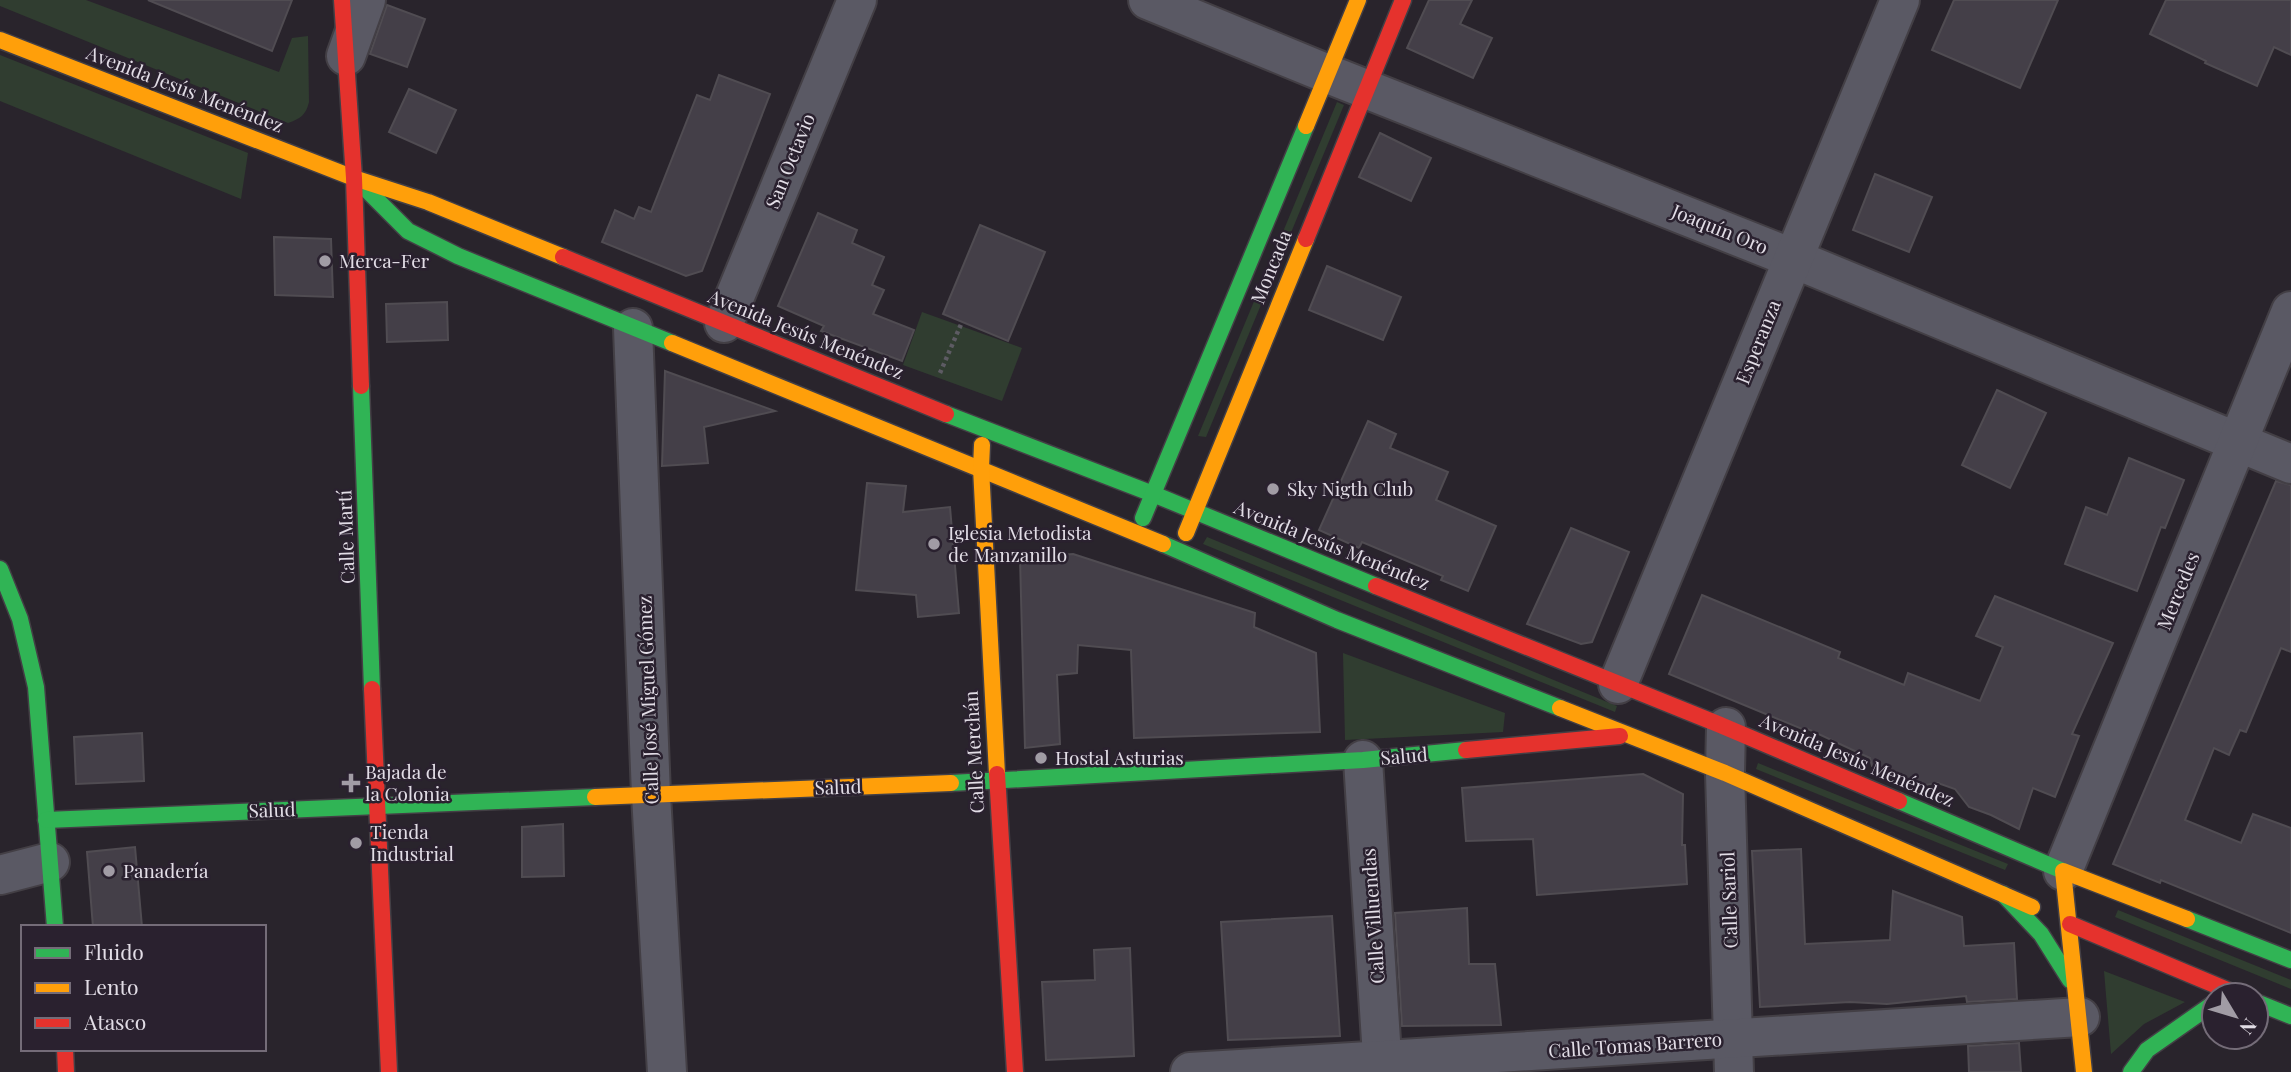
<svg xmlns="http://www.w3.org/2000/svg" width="2291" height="1072" font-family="'Playfair Display',serif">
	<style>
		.green { fill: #303d30 }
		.building { fill: #443f48; stroke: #504c52; stroke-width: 2 }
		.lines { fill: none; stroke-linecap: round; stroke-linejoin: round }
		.street-casing { stroke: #433f45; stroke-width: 42 }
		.fast-casing { stroke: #433f45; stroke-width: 19 }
		.slow-casing { stroke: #433f45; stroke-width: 19 }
		.jam-casing { stroke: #433f45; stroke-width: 19 }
		.path { stroke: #5d5b63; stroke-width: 4.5; stroke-dasharray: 3.5 3.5; stroke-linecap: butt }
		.street { stroke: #5a5964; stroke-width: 38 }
		.fast { stroke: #30b455; stroke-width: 16 }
		.slow { stroke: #ff9f0a; stroke-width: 16 }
		.jam { stroke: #e5322d; stroke-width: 16 }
		.poi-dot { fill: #a19ca5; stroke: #2a212f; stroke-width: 2.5 }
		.labels { text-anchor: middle; stroke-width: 5; stroke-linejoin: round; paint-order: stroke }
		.street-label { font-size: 19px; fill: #e2dde6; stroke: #2a212f }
		.poi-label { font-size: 19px; fill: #e2dde6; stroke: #2a212f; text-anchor: start }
	</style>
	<rect width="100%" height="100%" fill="#29242c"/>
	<g class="green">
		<path d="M0 0H86L279 72 292 38 308 36 309 102C306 115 300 119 288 123L0 6Z"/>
		<polygon points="0,55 248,153 241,199 0,101"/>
		<polygon points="1337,102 1344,105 1206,437 1198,436"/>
		<polygon points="922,312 1022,348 1002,401 903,365"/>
		<polygon points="1207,537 1617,706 1615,712 1203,544"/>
		<polygon points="1343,653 1505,713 1503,732 1345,740"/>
		<polygon points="1758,763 2008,864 2005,870 1756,769"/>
		<polygon points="2118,910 2291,980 2291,989 2115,917"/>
		<polygon points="2104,971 2185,1002 2144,1024 2111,1054"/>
	</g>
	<g class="building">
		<polygon points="148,0 292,0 272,51"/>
		<polygon points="1429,0 1472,0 1460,24 1492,38 1473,78 1407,48"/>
		<polygon points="1954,0 2058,0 2020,88 1932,50"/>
		<polygon points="2166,0 2291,0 2291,55 2274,47 2257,86 2205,63 2206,61 2150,34"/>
		<polygon points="387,5 425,19 407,67 370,54"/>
		<polygon points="719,75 770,94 702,271 686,276 602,242 615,210 634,219 639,207 651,212 697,95 710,100"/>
		<polygon points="409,89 456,110 436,153 389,132"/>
		<polygon points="1380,133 1431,158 1411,201 1359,177"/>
		<polygon points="1875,174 1932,197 1909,252 1853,230"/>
		<polygon points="818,213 857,230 852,243 884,257 872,285 884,290 873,314 914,330 902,361 821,331 824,326 778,306"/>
		<polygon points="980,225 1045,252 1008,341 943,314"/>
		<polygon points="274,237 331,239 333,297 275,295"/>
		<polygon points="1327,266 1401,297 1383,340 1309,310"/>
		<polygon points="447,302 448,340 387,342 386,304"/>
		<polygon points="665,371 775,411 704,427 708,463 662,466"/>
		<polygon points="1997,390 2046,413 2010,488 1962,465"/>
		<polygon points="1368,421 1396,434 1390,448 1448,472 1436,500 1496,526 1468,591 1441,580 1443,576 1362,542 1359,548 1319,530"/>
		<polygon points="2129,458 2184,480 2165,528 2161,527 2137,591 2065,564 2086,507 2107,515"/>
		<polygon points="2276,481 2291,485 2291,652 2281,648 2246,732 2240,730 2229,755 2214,748 2185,820 2241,843 2253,814 2291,828 2291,933 2161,880 2160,883 2113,864"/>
		<polygon points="867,483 906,486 903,512 950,507 959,613 918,617 916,595 856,590"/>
		<polygon points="1571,528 1629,552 1592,642 1581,644 1527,624"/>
		<polygon points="1073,554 1255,613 1254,627 1316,653 1320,732 1134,738 1131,650 1078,645 1077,673 1057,675 1060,744 1025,748 1020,558"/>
		<polygon points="1702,595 1840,652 1838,658 1904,685 1908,673 1980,701 2003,647 1976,636 1995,596 2113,643 2072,734 2079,736 2055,797 2033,788 2019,829 1991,815 1969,807 1955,789 1938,783 1918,786 1898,777 1894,771 1888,773 1872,766 1870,758 1808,729 1807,731 1669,674"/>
		<polygon points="142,733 144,781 76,784 74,737"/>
		<polygon points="1643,774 1683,794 1682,845 1685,845 1687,884 1537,895 1533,839 1466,841 1462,788"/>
		<polygon points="563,824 564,876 522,877 522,827"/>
		<polygon points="135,847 142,927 93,927 87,852"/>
		<polygon points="1801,849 1805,944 1890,940 1893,891 1962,917 1964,946 2014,943 2017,999 1967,1002 1966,996 1887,1004 1850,1002 1760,1007 1752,851"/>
		<polygon points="1467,908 1469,964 1495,964 1501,1025 1402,1026 1395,913"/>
		<polygon points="1332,916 1340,1036 1228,1040 1221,922"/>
		<polygon points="1130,948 1134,1056 1046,1060 1042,982 1095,980 1094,950"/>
		<polygon points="2019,1043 2021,1072 1969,1072 1968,1046"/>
	</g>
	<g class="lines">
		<g class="street-casing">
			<g id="street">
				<polyline points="1148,0 1328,74 1792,258 2291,464"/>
				<polyline points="346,56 366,0"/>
				<polyline points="724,323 857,0"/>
				<polyline points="633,328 651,795 667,1072"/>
				<polyline points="1618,684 1900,0"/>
				<polyline points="1726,727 1725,773 1734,1072"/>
				<polyline points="1363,760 1383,1072"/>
				<polyline points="2063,871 2291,311"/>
				<polyline points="0,875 50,862"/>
				<polyline points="1190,1072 2080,1017"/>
			</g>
		</g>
		<g class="fast-casing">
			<g id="fast">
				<polyline points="361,184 408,231 458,256 672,343"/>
				<polyline points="361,386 372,689"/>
				<polyline points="946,414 1153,494 1376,586"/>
				<polyline points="1143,518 1306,126"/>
				<polyline points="1163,544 1337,620 1560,708"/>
				<polyline points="0,569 20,619 36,687 55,927"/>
				<polyline points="951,783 1363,760 1466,750"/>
				<polyline points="1899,801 2063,871"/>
				<polyline points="46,820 595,797"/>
				<polyline points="2003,894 2041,934 2070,980"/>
				<polyline points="2187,919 2291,960"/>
				<polyline points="2256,1002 2291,1016"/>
				<polyline points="2131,1072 2147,1050 2214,1003"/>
			</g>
		</g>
		<g class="slow-casing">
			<g id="slow">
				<polyline points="0,40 354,178 428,202 563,257"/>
				<polyline points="1306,126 1358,0"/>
				<polyline points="672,343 1163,544"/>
				<polyline points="982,445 981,468 997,774"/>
				<polyline points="1186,533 1306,239"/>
				<polyline points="1560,708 1725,773 2032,907"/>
				<polyline points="595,797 951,783"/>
				<polyline points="2084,1072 2063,871 2187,919"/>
			</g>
		</g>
		<g class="jam-casing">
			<g id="jam">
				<polyline points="342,0 354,178 361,386"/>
				<polyline points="1306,239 1403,0"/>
				<polyline points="563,257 946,414"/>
				<polyline points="1376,586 1718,724 1899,801"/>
				<polyline points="372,689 389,1072"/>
				<polyline points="1466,750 1620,736"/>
				<polyline points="997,774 1015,1072"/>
				<polyline points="2070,924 2239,995"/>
				<polyline points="65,1049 66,1072"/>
			</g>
		</g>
		<polyline class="path" points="940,373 962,322"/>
		<use href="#street" class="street"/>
		<use href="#fast" class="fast"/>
		<use href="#slow" class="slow"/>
		<use href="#jam" class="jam"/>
	</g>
	<g class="poi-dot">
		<circle cx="325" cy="261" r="7"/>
		<circle cx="1273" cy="489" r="7"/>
		<circle cx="934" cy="544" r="7"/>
		<circle cx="1041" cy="758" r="7"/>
		<path d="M347.5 772.5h7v7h7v7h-7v7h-7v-7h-7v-7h7z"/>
		<circle cx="356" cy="843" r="7"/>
		<circle cx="109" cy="871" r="7"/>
	</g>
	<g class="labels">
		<g class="street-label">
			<text transform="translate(185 89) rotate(21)" y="7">Avenida Jesús Menéndez</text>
			<text transform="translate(790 161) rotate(-68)" y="7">San Octavio</text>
			<text transform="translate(1720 229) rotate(22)" y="7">Joaquín Oro</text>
			<text transform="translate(1271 267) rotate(-68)" y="7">Moncada</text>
			<text transform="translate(806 334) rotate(22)" y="7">Avenida Jesús Menéndez</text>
			<text transform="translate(1758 342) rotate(-68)" y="7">Esperanza</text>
			<text transform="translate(346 537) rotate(-92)" y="7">Calle Martí</text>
			<text transform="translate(1332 545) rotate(22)" y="7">Avenida Jesús Menéndez</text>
			<text transform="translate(2178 591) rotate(-68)" y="7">Mercedes</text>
			<text transform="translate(648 700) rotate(-92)" y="7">Calle José Miguel Gómez</text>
			<text transform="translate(974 752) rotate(-93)" y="7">Calle Merchán</text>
			<text transform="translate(1404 756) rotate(-5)" y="7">Salud</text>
			<text transform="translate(1857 760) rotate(23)" y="7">Avenida Jesús Menéndez</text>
			<text transform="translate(838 787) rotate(-2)" y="7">Salud</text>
			<text transform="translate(272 810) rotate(-2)" y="7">Salud</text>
			<text transform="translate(1729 900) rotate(-92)" y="7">Calle Sariol</text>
			<text transform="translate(1373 916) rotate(-94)" y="7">Calle Villuendas</text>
			<text transform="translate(1635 1045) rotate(-4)" y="7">Calle Tomas Barrero</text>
		</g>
		<g class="poi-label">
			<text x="339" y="268">Merca-Fer</text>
			<text x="1287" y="496">Sky Nigth Club</text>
			<text x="948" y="540">Iglesia Metodista<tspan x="948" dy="22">de Manzanillo</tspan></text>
			<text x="1055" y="765">Hostal Asturias</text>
			<text x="365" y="779">Bajada de<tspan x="365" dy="22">la Colonia</tspan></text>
			<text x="370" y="839">Tienda<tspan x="370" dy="22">Industrial</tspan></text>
			<text x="123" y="878">Panadería</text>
		</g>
	</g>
	<rect x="21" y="925" width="245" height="126" fill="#2a212f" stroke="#746c78" stroke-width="2"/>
	<rect x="35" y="948" width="35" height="10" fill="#30b455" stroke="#746c78" stroke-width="2"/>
	<text x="84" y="960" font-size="21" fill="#e2dde6">Fluido</text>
	<rect x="35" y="983" width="35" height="10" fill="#ff9f0a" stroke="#746c78" stroke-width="2"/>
	<text x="84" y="995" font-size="21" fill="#e2dde6">Lento</text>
	<rect x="35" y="1018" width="35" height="10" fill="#e5322d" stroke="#746c78" stroke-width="2"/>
	<text x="84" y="1030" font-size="21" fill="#e2dde6">Atasco</text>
	<g transform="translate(2235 1016) rotate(128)"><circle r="33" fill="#2a212f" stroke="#746c78" stroke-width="2"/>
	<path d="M0-5L12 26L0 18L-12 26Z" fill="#a19ca5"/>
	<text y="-10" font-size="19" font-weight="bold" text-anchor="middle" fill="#e2dde6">N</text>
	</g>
</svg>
